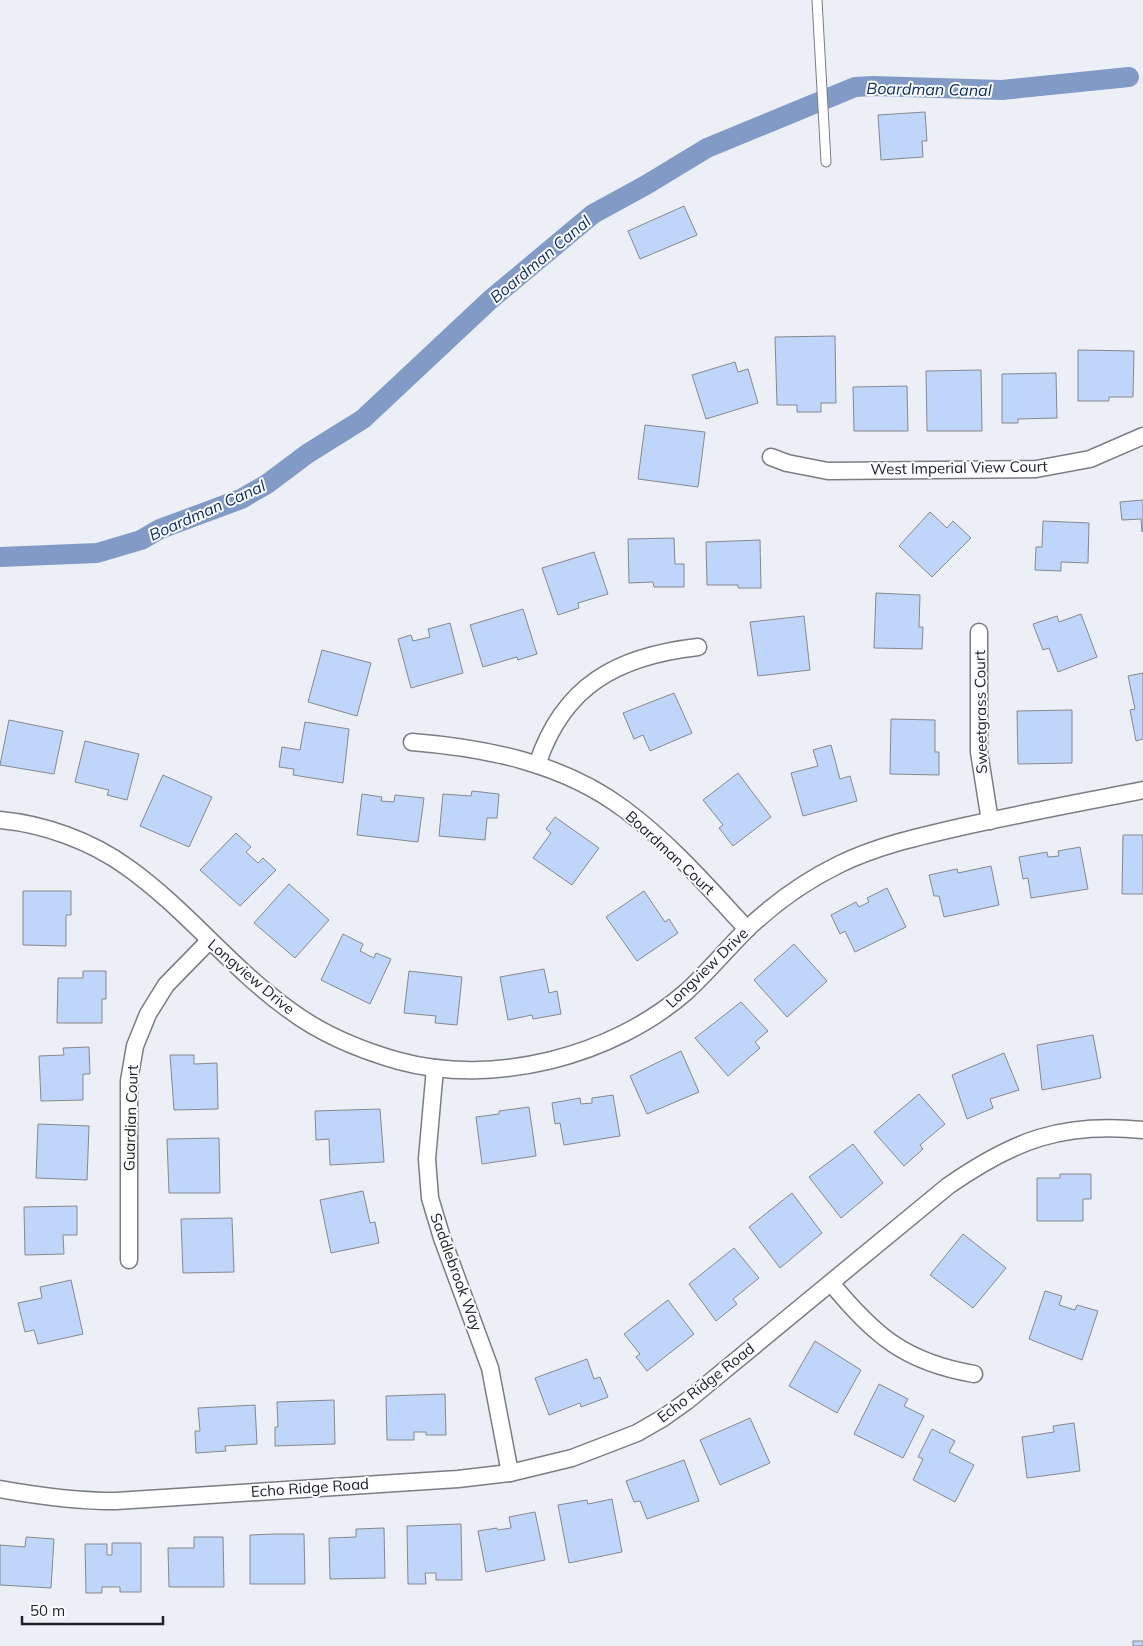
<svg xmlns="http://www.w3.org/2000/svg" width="1143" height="1646" font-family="Mulish,sans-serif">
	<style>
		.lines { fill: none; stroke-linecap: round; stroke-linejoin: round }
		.canal { stroke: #819bc6; stroke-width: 20 }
		.building { fill: #bfd5f9; stroke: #86898e }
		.service-casing { stroke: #7a7d82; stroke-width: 11 }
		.minor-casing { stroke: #7a7d82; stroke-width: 19 }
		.service { stroke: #fff; stroke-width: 9 }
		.minor { stroke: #fff; stroke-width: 16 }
		.labels { text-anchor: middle; stroke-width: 4; stroke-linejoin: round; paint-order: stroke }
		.street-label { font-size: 15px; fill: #202224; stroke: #fbfcff }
		.water-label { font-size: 16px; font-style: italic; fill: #0e2d62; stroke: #fbfcff }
	</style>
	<rect width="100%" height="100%" fill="#eceff5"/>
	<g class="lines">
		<polyline class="canal" points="0,557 97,553 141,540 160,529 241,499 267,484 307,454 363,419 490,300 593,214 646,185 707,148 855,87 873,86 1002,90 1129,77"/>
	</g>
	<g class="building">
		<polygon points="925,112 927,141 922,141 923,157 881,160 878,115"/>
		<polygon points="684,206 697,235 640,259 628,231"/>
		<polygon points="835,336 836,403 821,403 821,412 797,412 797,405 777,405 775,337"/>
		<polygon points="1078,350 1134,351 1133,397 1109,397 1109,401 1078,401"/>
		<polygon points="735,362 738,372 748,369 758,403 706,419 692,375"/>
		<polygon points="981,370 982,431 927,431 926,371"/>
		<polygon points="1056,373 1057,418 1018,419 1018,423 1002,423 1002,374"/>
		<polygon points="907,386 908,431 854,431 853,387"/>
		<polygon points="645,425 705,432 698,487 638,479"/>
		<polygon points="1143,500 1143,531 1142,532 1141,519 1122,520 1120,502"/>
		<polygon points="930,512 947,528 953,521 971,538 932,577 899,546"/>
		<polygon points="1043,521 1089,523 1088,563 1061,562 1061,571 1035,570 1036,547 1042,547"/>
		<polygon points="674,538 675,564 684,564 684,587 654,587 653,582 629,583 628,539"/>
		<polygon points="760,540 761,588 738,588 738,585 707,585 706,542"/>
		<polygon points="594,552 608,594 578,603 579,608 558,615 542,568"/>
		<polygon points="876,593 920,595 919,627 923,627 922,649 874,648"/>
		<polygon points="523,609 537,654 518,660 517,657 483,667 470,625"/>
		<polygon points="1081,614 1097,657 1058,672 1049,648 1043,650 1033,624 1057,616 1059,622"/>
		<polygon points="804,616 810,670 758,676 750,622"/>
		<polygon points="450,623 463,673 411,688 398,639 411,635 413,641 430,637 428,629"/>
		<polygon points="322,650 371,663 357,716 308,702"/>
		<polygon points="1143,673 1143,739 1136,741 1130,710 1135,709 1128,676"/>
		<polygon points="674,693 692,733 650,751 643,735 634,739 623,713"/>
		<polygon points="1072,710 1072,763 1018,764 1017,711"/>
		<polygon points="891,719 935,720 935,752 939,752 939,775 890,774"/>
		<polygon points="9,720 63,731 54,774 0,765"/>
		<polygon points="305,722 349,729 343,783 293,775 294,769 279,767 282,747 300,750"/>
		<polygon points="85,741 139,754 127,800 107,795 109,790 75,782"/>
		<polygon points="831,745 840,779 850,776 857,801 803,816 791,773 818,766 813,750"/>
		<polygon points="738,773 771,817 733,846 719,828 723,825 703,800"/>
		<polygon points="163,775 212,797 189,847 140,826"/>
		<polygon points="472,791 499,794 497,818 487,818 485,840 439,836 443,794 471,796"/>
		<polygon points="362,794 382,797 381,801 394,802 395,795 424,798 418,842 357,835"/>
		<polygon points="555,817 599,848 572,885 533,858 551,833 546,829"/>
		<polygon points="236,833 251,847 246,852 258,863 263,858 276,870 240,906 200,870"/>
		<polygon points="1123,835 1143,835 1143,894 1122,894"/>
		<polygon points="1080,847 1088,889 1031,898 1028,878 1023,879 1019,857 1047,852 1048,857 1059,856 1058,851"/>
		<polygon points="991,866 999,905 944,917 939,896 934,896 929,875 957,869 958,873"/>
		<polygon points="289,884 329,920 295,958 254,923"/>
		<polygon points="887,888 906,927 855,952 845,931 840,934 831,915 856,902 859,907 869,902 867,898"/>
		<polygon points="23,891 71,891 71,915 66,915 66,946 23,945"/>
		<polygon points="644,891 665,922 669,919 678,933 637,961 606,917"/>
		<polygon points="343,934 363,944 360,951 374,958 376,953 391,959 370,1004 321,980"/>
		<polygon points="794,944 827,981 787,1017 754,980"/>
		<polygon points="544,969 549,993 557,991 561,1014 533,1019 532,1015 508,1020 500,977"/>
		<polygon points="83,971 106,971 106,999 102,999 102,1023 57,1023 58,978 83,978"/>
		<polygon points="409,971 462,977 457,1025 435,1023 436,1016 404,1013"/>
		<polygon points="741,1002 768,1031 755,1042 760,1048 728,1076 695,1038"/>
		<polygon points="1093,1035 1101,1078 1042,1090 1037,1045"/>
		<polygon points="89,1047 90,1074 83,1074 83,1100 41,1101 39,1056 64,1055 63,1048"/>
		<polygon points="681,1051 699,1092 647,1114 630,1076"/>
		<polygon points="1004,1053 1019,1090 990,1099 993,1108 967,1119 952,1075"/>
		<polygon points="170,1055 194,1055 194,1064 217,1063 218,1109 174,1110"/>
		<polygon points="919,1094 945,1124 920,1145 923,1149 904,1166 874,1132"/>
		<polygon points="613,1095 620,1136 564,1145 560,1123 555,1124 552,1103 580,1098 581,1104 592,1103 592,1098"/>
		<polygon points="529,1107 536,1156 482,1164 476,1117 499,1114 499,1111"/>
		<polygon points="380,1109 384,1162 330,1165 329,1139 316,1140 315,1111"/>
		<polygon points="38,1124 89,1126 87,1180 36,1178"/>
		<polygon points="219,1138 220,1193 169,1193 167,1139"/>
		<polygon points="853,1144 883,1183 841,1218 809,1177"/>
		<polygon points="1060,1174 1091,1174 1091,1199 1083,1199 1083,1221 1037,1221 1037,1178 1060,1178"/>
		<polygon points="363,1191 370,1223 375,1222 379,1243 331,1253 320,1200"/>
		<polygon points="792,1193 822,1233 780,1268 749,1227"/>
		<polygon points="77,1206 77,1235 63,1235 64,1254 25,1255 24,1207"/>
		<polygon points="232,1218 234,1272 183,1273 181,1219"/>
		<polygon points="963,1234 1006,1268 973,1308 930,1275"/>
		<polygon points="734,1248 759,1278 733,1299 737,1304 716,1321 689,1284"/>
		<polygon points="71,1280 83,1334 38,1344 34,1330 25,1332 18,1303 42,1298 40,1287"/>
		<polygon points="1045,1291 1062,1296 1059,1305 1075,1310 1077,1305 1098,1311 1082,1360 1029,1339"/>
		<polygon points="668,1300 694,1334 647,1371 636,1357 640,1354 624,1334"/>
		<polygon points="815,1341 861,1370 837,1413 789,1386"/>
		<polygon points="587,1359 594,1379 600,1377 608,1397 581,1407 580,1403 549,1415 535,1378"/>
		<polygon points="879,1384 908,1399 904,1406 924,1416 903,1458 854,1434"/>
		<polygon points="445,1394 446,1435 426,1435 426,1432 414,1432 414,1440 387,1440 386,1396"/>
		<polygon points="334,1400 335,1444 275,1446 275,1427 278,1427 277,1402"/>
		<polygon points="255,1405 257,1444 225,1446 226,1451 196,1453 195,1431 200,1431 198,1408"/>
		<polygon points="750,1418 770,1463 720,1485 700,1440"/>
		<polygon points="1074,1423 1080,1471 1027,1478 1022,1437 1054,1432 1053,1426"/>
		<polygon points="932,1429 955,1441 949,1452 974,1465 955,1502 913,1480 923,1459 918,1457"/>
		<polygon points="684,1460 699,1501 647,1519 640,1501 634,1502 626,1481"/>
		<polygon points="612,1499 622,1552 569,1563 558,1505 587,1500 588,1504"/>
		<polygon points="535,1512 545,1560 486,1572 478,1531 497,1528 498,1530 511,1528 509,1517"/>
		<polygon points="461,1524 462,1580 436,1580 436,1573 425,1573 426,1584 408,1584 407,1526"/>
		<polygon points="384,1528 385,1578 330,1579 329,1538 356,1537 356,1529"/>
		<polygon points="274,1534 304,1534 305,1584 250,1584 250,1535"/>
		<polygon points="26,1537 54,1539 51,1588 0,1585 0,1545 25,1547"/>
		<polygon points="194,1537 223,1537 224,1587 169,1587 168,1548 194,1548"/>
		<polygon points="112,1543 141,1543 141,1592 120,1592 120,1587 102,1587 102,1593 86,1593 85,1544 107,1544 107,1555 112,1555"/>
		<rect x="1133" y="1641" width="10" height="5"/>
	</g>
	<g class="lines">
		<g class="service-casing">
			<polyline id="service" points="817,0 826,162"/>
		</g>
		<g class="minor-casing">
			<g id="minor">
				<polyline points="771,457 787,463 828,471 1036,469 1090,459 1143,436"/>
				<polyline points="979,632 979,752 990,821"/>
				<path d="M412 742C486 748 563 763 624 809 670 843 708 887 747 929"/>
				<path d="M537 765C563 685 618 656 698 647"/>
				<path d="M0 820C44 824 91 841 127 867 185 908 230 967 288 1009 321 1034 360 1050 399 1061 494 1087 613 1056 686 992 707 973 725 951 745 931 773 904 805 881 840 864 879 845 922 836 965 826 1024 813 1083 802 1143 790"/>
				<polyline points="435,1068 427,1159 430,1198 442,1238 490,1368 510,1473"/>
				<polyline points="129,1260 129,1081 135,1046 148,1014 166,985 209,941"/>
				<path d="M831 1283C875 1336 905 1362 974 1374"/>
				<path d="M0 1489C39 1496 76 1501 116 1501L458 1479 510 1473 572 1458 637 1433 663 1418 687 1401 948 1186C1014 1140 1062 1122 1143 1130"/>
			</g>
		</g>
		<use href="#service" class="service"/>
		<use href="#minor" class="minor"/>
	</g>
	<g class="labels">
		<g class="street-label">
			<text transform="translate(959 468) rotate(-1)" y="5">West Imperial View Court</text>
			<text transform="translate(981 712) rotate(-91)" y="5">Sweetgrass Court</text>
			<text transform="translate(670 853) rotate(43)" y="5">Boardman Court</text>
			<text transform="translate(707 968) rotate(-44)" y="5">Longview Drive</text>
			<text transform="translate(251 977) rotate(40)" y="5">Longview Drive</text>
			<text transform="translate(131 1118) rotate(-88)" y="5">Guardian Court</text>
			<text transform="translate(456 1272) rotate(70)" y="5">Saddlebrook Way</text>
			<text transform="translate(706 1383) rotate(-38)" y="5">Echo Ridge Road</text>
			<text transform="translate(310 1488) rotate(-4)" y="5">Echo Ridge Road</text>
		</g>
		<g class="water-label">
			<text transform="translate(929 89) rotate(1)" y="6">Boardman Canal</text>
			<text transform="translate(540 259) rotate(-40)" y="6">Boardman Canal</text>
			<text transform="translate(207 510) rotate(-24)" y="6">Boardman Canal</text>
		</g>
	</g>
	<path d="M22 1616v8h141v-8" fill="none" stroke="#202224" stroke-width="2.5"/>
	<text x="30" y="1616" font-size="15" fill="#202224" stroke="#fbfcff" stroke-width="4" paint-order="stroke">50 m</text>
</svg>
